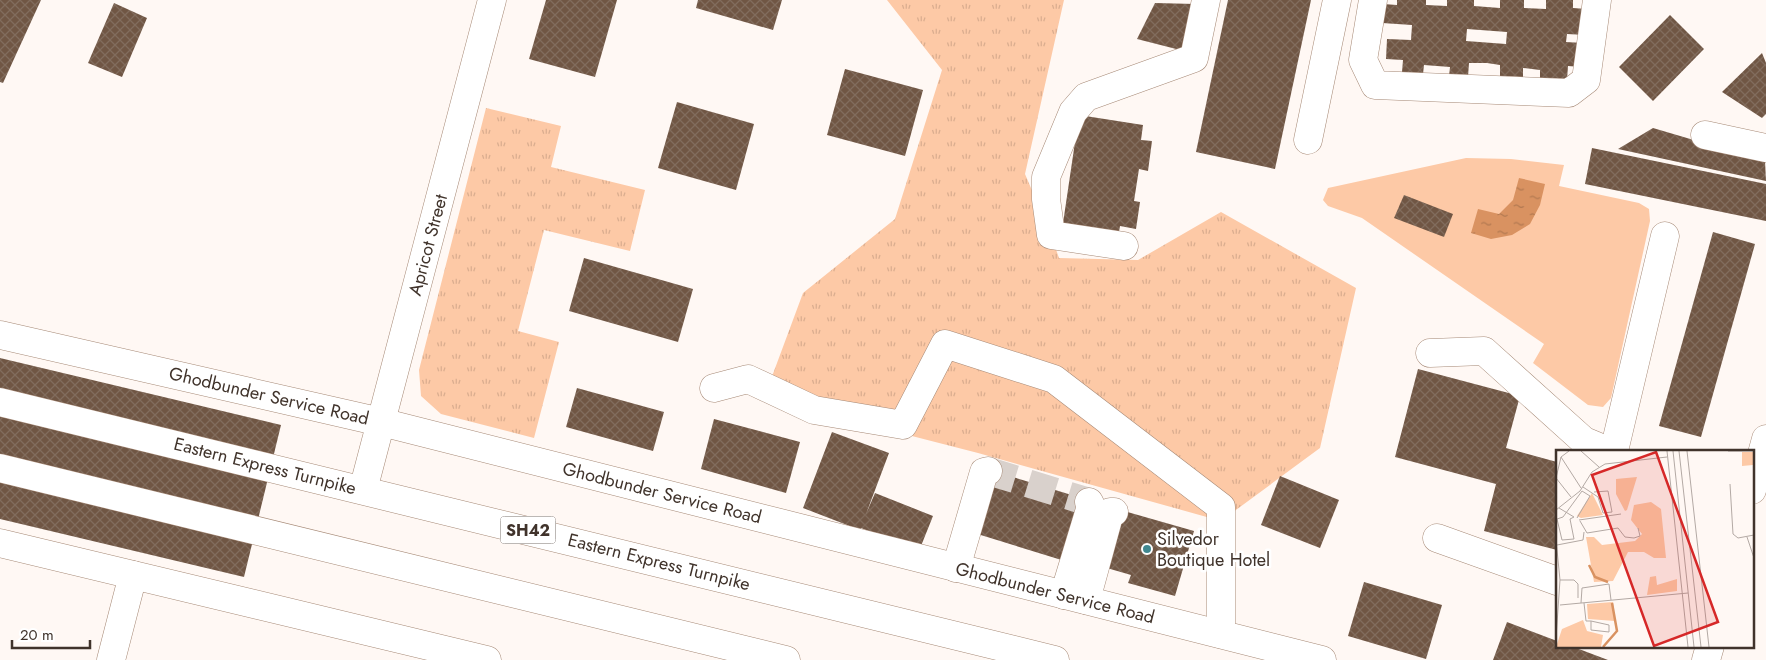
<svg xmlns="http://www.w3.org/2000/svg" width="1766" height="660" font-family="Jost,sans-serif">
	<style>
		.grass { fill: url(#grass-tufts) }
		.park { fill: #fdc9a6 }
		.water { fill: url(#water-ripples) }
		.building { fill: url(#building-cross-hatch); fill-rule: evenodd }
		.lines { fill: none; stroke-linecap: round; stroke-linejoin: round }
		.minor-tunnel { stroke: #d9d1cc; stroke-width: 28; stroke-dasharray: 28 14; stroke-linecap: butt }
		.minor-casing { stroke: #a68976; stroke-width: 29 }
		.major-casing { stroke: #a68976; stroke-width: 29 }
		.minor { stroke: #fff; stroke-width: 28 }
		.major { stroke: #fff; stroke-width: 28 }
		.poi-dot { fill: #418890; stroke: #fff; stroke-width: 2 }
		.labels { text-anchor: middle; stroke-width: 5; stroke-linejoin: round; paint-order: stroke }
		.shield { fill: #fff; stroke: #79706b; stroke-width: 1 }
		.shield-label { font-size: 16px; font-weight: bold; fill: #40332b }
		.street-label { font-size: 18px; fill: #40332b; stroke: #fff }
		.poi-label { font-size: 18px; fill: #40332b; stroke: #fff; text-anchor: start }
		.inset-river { fill: none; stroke: #d99261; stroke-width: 2.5 }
		.inset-road { fill: none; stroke: #b3a9a4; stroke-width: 1 }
		.view { fill: #d62828; fill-opacity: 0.15; stroke: #d62828; stroke-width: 2.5 }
		.inset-edge { fill: none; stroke: #40332b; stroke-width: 2.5 }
	</style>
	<defs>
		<pattern id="grass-tufts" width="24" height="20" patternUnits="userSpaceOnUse" patternTransform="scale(1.25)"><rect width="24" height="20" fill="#fdc9a6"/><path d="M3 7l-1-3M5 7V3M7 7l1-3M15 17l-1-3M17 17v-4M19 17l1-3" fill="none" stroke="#daad8f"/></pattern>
		<pattern id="water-ripples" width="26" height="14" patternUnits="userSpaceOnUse" patternTransform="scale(1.25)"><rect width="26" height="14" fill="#d99261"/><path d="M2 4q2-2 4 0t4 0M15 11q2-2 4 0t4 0" fill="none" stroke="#b17850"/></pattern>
		<pattern id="building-cross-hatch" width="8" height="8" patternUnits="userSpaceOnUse" patternTransform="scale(1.25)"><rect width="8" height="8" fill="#705644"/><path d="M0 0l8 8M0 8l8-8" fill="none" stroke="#816c5d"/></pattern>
	</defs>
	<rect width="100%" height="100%" fill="#fff8f4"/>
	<g class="grass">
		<polygon points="887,0 1064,0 1025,174 1051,235 1059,258 1138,260 1221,212 1356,288 1320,448 1221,521 978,453 764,398 803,293 895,219 942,70"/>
		<polygon points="486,108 561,126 551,167 645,190 630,251 544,230 518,331 559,342 534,438 441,414 421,396 419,370"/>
	</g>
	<polygon class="park" points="1466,158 1511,159 1564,165 1559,186 1639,203 1649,209 1650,221 1611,398 1603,407 1588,405 1533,363 1544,344 1362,218 1328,206 1323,200 1328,188"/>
	<polygon class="water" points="1519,178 1545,184 1540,205 1530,224 1512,235 1491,239 1471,233 1478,209 1499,214 1513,200"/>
	<g class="building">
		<polygon points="0,0 41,0 3,83 0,82"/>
		<polygon points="546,0 617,0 595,77 529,59"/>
		<polygon points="698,0 782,0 773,30 696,8"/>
		<polygon points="1228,0 1311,0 1275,169 1196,152"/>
		<path d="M1397 0H1426V5L1447 6V0H1474V6L1500 8V0H1524V8L1546 9V0H1573V8L1587 9 1585 35 1567 34 1566 42 1583 43 1581 67 1568 66 1567 80 1540 78V70L1523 68V77L1500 76V65L1487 63H1469L1468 77 1449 76 1450 67 1424 65 1423 74 1402 72 1403 60 1386 59 1387 39 1411 40 1412 25 1382 23 1383 4 1397 5ZM1467 29 1507 32 1506 44 1466 41Z"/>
		<polygon points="114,3 147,18 122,77 88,63"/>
		<polygon points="1155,3 1196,4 1184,51 1137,39"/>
		<polygon points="1670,15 1704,49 1653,101 1619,67"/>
		<polygon points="1762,53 1766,63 1766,114 1762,118 1722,92"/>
		<polygon points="845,69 923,90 905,156 827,135"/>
		<polygon points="677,102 754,124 736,190 658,168"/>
		<polygon points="1079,115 1143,125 1141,140 1152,141 1148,171 1139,169 1134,201 1140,202 1136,229 1120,226 1118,238 1062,230"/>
		<polygon points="1653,128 1765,161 1766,181 1618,149"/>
		<polygon points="1592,148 1766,184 1766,221 1585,184"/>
		<polygon points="1404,195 1453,214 1444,237 1394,218"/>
		<polygon points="1713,232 1755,244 1701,437 1659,426"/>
		<polygon points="584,258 693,289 678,342 569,311"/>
		<polygon points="0,358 281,425 244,577 0,519"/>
		<polygon points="1418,369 1520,396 1506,448 1557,462 1557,550 1484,531 1496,484 1395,457"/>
		<polygon points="577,388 664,412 653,451 566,427"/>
		<polygon points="714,419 800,442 786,493 701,469"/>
		<polygon points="832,432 889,453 866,514 875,493 933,516 919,551 861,528 860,530 803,508"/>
		<polygon points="990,470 1088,500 1068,562 971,532"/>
		<polygon points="1280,476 1339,500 1320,548 1261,525"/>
		<polygon points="1117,509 1194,531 1175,596 1128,583 1131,575 1100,566"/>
		<polygon points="1364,582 1442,605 1426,659 1348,636"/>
		<polygon points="1507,622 1557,641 1557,646 1571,646 1608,660 1493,660"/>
	</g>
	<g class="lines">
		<polyline class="minor-tunnel" points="988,471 1089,502"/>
		<g class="minor-casing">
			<g id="minor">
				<polyline points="1373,0 1363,60 1375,85 1569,93 1586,80 1597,0"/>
				<polyline points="1705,135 1766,148"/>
				<polyline points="1308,140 1337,0"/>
				<polyline points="1124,246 1051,235 1046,199 1046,177 1073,112 1086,97 1194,58 1206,0"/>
				<polyline points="0,335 381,422 1322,660"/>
				<polyline points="1430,353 1484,351 1584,441 1608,451"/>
				<polyline points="714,388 748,379 814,410 903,425 945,344 1054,379 1221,507 1221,634"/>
				<polyline points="1614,451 1665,236"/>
				<polyline points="363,490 492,0"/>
				<polyline points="1752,490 1766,439"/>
				<polyline points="1437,538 1557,581"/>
				<polyline points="0,543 487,660"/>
				<polyline points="956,568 984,472 988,471"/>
				<polyline points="1064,595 1091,506 1089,502"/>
				<polyline points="1086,600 1110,512 1114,512"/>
				<polyline points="111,660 133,575"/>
				<polyline points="1706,660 1710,646"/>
			</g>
		</g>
		<g class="major-casing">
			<g id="major">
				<polyline points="0,402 1055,660"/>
				<polyline points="0,468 786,660"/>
			</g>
		</g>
		<use href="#minor" class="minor"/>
		<use href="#major" class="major"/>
	</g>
	<circle class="poi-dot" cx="1147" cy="549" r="5"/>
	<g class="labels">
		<rect class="shield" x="500.5" y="516.5" width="55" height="27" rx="4"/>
		<g class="shield-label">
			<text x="528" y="536">SH42</text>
		</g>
		<g class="street-label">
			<text transform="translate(428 245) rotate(-75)" y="6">Apricot Street</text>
			<text transform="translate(269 396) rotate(13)" y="6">Ghodbunder Service Road</text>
			<text transform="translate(265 466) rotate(14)" y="6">Eastern Express Turnpike</text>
			<text transform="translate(662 493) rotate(14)" y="6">Ghodbunder Service Road</text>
			<text transform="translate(659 562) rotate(14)" y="6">Eastern Express Turnpike</text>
			<text transform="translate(1055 593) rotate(14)" y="6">Ghodbunder Service Road</text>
		</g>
		<g class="poi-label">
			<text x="1157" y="545">Silvedor<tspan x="1157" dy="21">Boutique Hotel</tspan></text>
		</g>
	</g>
	<g transform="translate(1556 450)">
		<rect width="198" height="198" fill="#fff8f4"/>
		<path d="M95 52 105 59 110 108H98L88 102H72L57 131 38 132 30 87H38L46 95 79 91 86 84 75 70 78 55ZM100 126 101 135 121 129V141L91 145 94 127ZM57 152 59 171 32 169 31 154Z" fill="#fdc9a6"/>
		<path d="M27 170 31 181 47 185 45 197H0L6 179Z" fill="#fdc9a6"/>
		<path d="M186 2H197V15L186 16ZM81 27 71 60 69 61 60 44V29ZM36 43 47 65 25 68 21 66Z" fill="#fdc9a6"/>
		<path class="inset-river" d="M33 115 39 127 52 132M47 197 61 181 56 153"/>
		<path class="inset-road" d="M13 1 5 7 25 38M25 1 43 17M111 1 132 197M117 1 138 197M123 1 145 197M131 1 153 197M172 1H198M5 7 0 28 15 47M174 34 177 84 182 88 198 85M27 37 42 47 47 63 56 62 52 41 38 42M3 58 18 67M0 60 24 41 36 22 49 14 111 7M18 67 14 69 18 89 6 90 1 69 7 67 26 41 34 46 21 68M23 70 65 64M24 71 31 83 62 78 69 87 78 88 84 86 82 78M191 87 198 108M0 90 4 130 0 188M1 95 27 90 28 82M4 130H18L22 134V148M25 153 26 138 53 134 55 150M28 153 30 171H35L53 175V182L35 180V171M4 155 132 143"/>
		<path class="view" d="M100 2 162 172 98 196 36 25Z"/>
		<rect width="198" height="198" class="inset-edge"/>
	</g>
	<path d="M12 640v8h78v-8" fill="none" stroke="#40332b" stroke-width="2.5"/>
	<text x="20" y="640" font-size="15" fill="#40332b" stroke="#ffffff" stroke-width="4" paint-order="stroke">20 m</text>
</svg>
